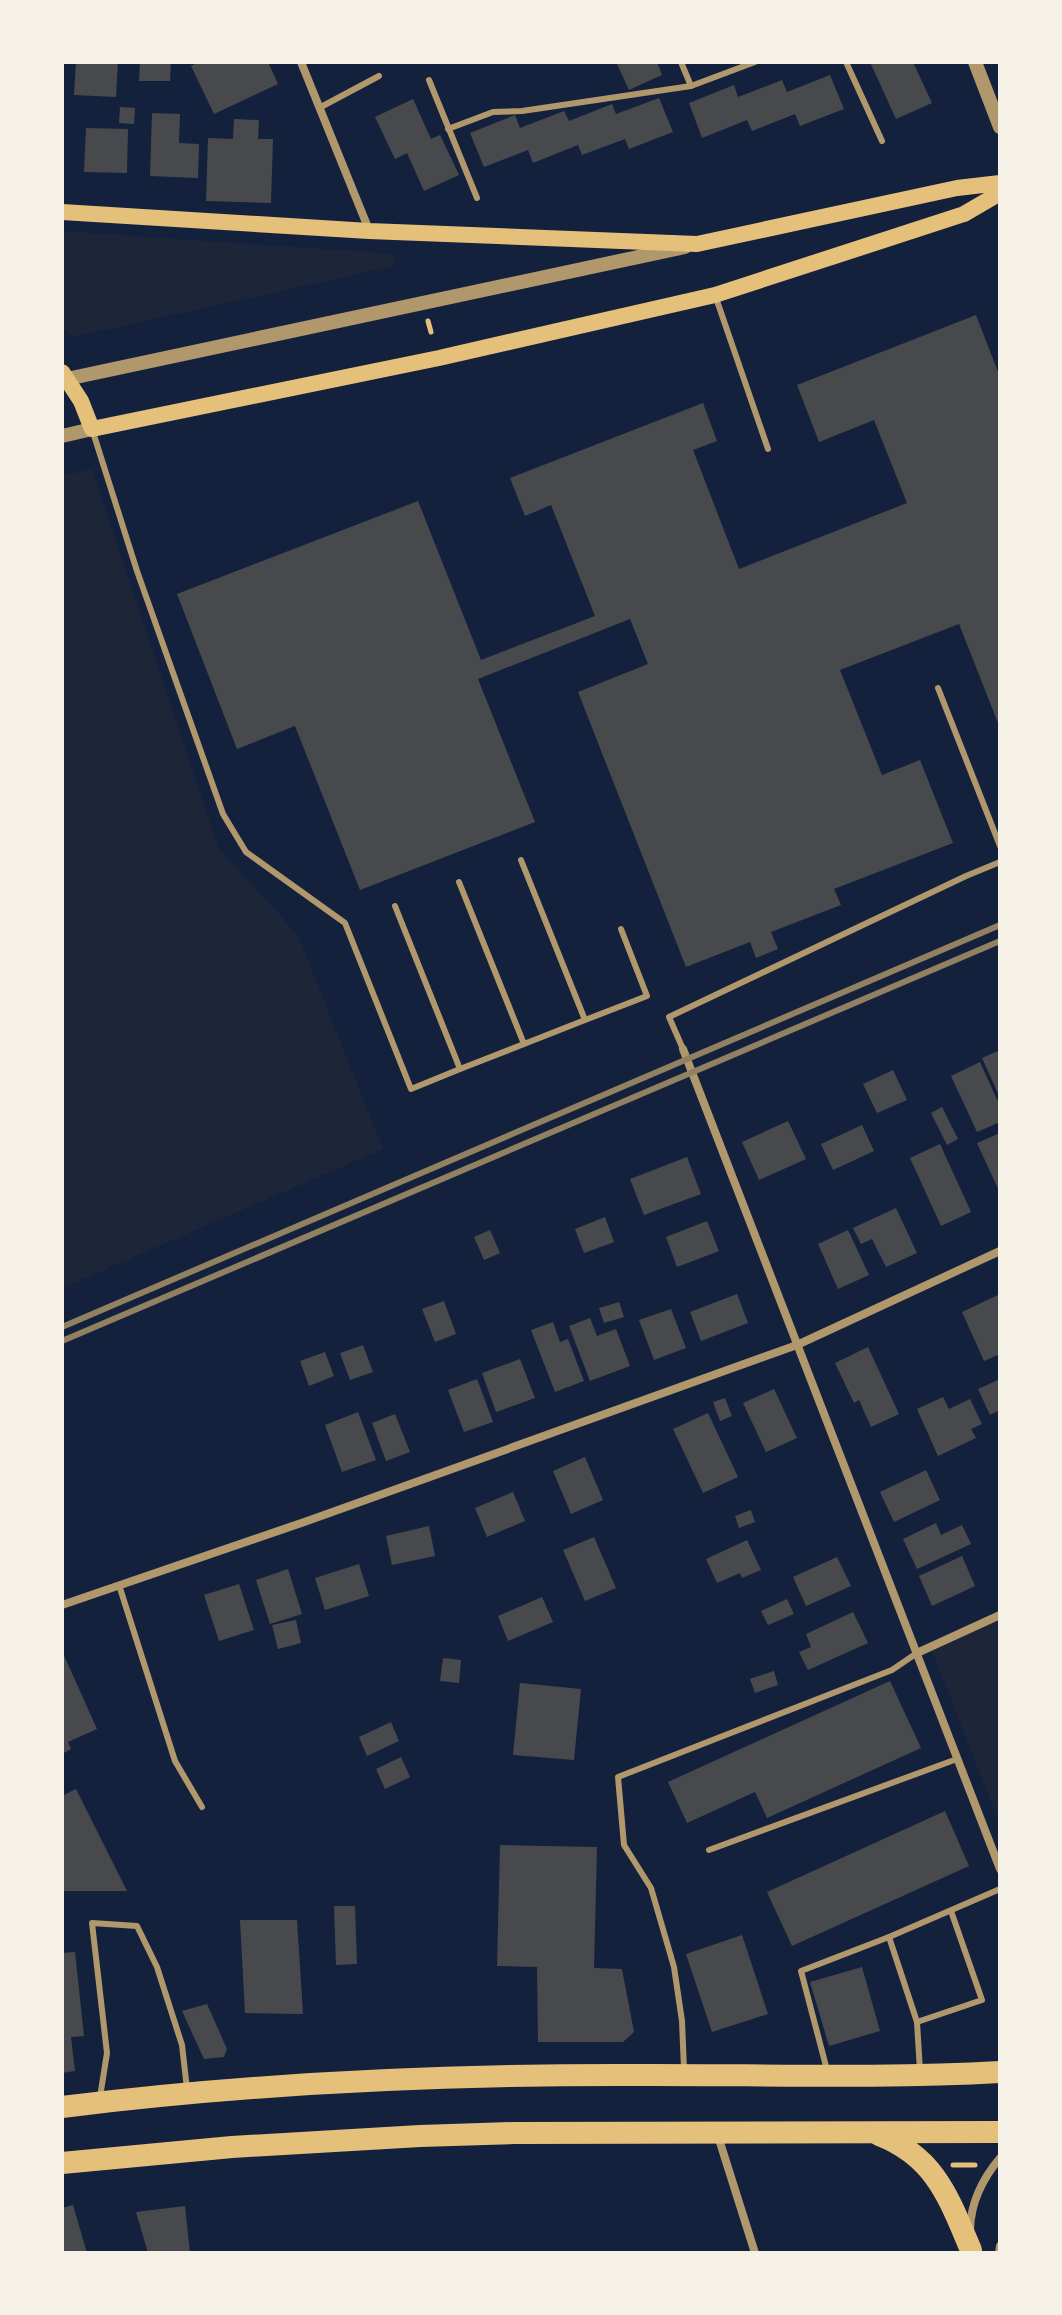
<svg xmlns="http://www.w3.org/2000/svg" width="1062" height="2315" font-family="'Libre Baskerville',serif">
	<style>
		.green { fill: #1d2539 }
		.building { fill: #48494c }
		.lines { fill: none; stroke-linecap: round; stroke-linejoin: round }
		.path { stroke: #e5c07b; stroke-width: 5 }
		.service { stroke: #b1986c; stroke-width: 6 }
		.minor { stroke: #b1986c; stroke-width: 8 }
		.tertiary { stroke: #b1986c; stroke-width: 14 }
		.secondary { stroke: #e5c07b; stroke-width: 16 }
		.trunk { stroke: #e5c07b; stroke-width: 22 }
		.rail { stroke: #918062; stroke-width: 6 }
	</style>
	<rect width="100%" height="100%" fill="#14213d"/>
	<g class="green">
		<polygon points="62,231 395,254 394,266 73,337 62,327"/>
		<polygon points="92,469 219,849 298,935 383,1149 62,1288 62,476"/>
		<polygon points="1000,1620 1000,1824 930,1646"/>
	</g>
	<g class="building">
		<polygon points="76,62 118,62 116,97 74,95"/>
		<polygon points="140,62 171,62 170,81 139,81"/>
		<polygon points="199,62 268,62 278,84 214,114 191,66"/>
		<polygon points="616,62 657,62 662,75 629,90"/>
		<polygon points="870,62 913,62 932,103 896,119"/>
		<polygon points="830,75 844,109 800,126 795,114 752,131 747,120 702,138 689,103 734,85 738,97 782,80 787,92"/>
		<polygon points="659,98 673,132 629,149 625,139 582,155 578,145 533,163 528,150 484,167 470,133 515,115 520,128 564,111 569,121 612,104 616,114"/>
		<polygon points="413,99 431,139 440,135 459,175 424,191 407,153 395,159 375,117"/>
		<polygon points="120,107 135,108 134,124 119,123"/>
		<polygon points="152,113 180,114 179,143 199,144 198,178 150,176"/>
		<polygon points="234,119 259,120 258,139 273,139 271,203 206,201 208,138 233,139"/>
		<polygon points="86,128 128,129 127,173 84,172"/>
		<polygon points="976,315 1000,377 1000,728 959,624 840,670 882,775 920,760 953,843 834,889 841,905 771,932 778,949 756,958 750,942 686,967 578,692 648,664 630,619 478,679 535,822 360,890 295,726 237,749 177,594 418,501 481,660 595,616 551,505 525,516 510,478 703,403 717,441 693,450 739,569 907,503 874,420 819,442 797,385"/>
		<polygon points="1000,1050 1000,1098 982,1058"/>
		<polygon points="980,1062 1000,1106 1000,1122 977,1132 951,1076"/>
		<polygon points="893,1070 907,1100 877,1113 863,1084"/>
		<polygon points="942,1107 958,1139 947,1145 931,1113"/>
		<polygon points="788,1121 806,1159 759,1180 742,1142"/>
		<polygon points="862,1125 874,1151 833,1170 821,1144"/>
		<polygon points="1000,1133 1000,1193 977,1143"/>
		<polygon points="940,1144 971,1212 941,1226 910,1158"/>
		<polygon points="687,1157 701,1194 644,1215 630,1179"/>
		<polygon points="896,1208 917,1253 886,1267 872,1239 861,1244 853,1228"/>
		<polygon points="605,1217 614,1242 584,1253 575,1229"/>
		<polygon points="707,1221 719,1251 677,1267 666,1237"/>
		<polygon points="490,1230 500,1253 484,1260 474,1237"/>
		<polygon points="848,1230 869,1275 838,1289 818,1244"/>
		<polygon points="737,1294 748,1323 701,1341 690,1312"/>
		<polygon points="998,1295 1000,1354 984,1361 962,1312"/>
		<polygon points="444,1301 456,1334 435,1342 422,1309"/>
		<polygon points="619,1302 624,1317 604,1323 599,1308"/>
		<polygon points="671,1309 686,1348 654,1360 639,1320"/>
		<polygon points="590,1318 597,1336 616,1329 630,1366 590,1381 569,1326"/>
		<polygon points="553,1322 560,1342 568,1339 584,1381 555,1392 531,1330"/>
		<polygon points="363,1345 373,1372 350,1380 340,1353"/>
		<polygon points="868,1347 899,1414 871,1427 859,1400 854,1403 835,1363"/>
		<polygon points="325,1352 334,1376 309,1386 300,1361"/>
		<polygon points="520,1359 535,1398 496,1412 482,1373"/>
		<polygon points="477,1379 493,1422 464,1432 448,1390"/>
		<polygon points="1000,1379 1000,1410 990,1415 978,1389"/>
		<polygon points="774,1389 797,1438 766,1452 743,1403"/>
		<polygon points="943,1397 949,1409 970,1399 982,1424 971,1429 976,1438 938,1456 917,1409"/>
		<polygon points="725,1398 732,1416 720,1421 713,1402"/>
		<polygon points="358,1412 376,1460 342,1472 325,1425"/>
		<polygon points="708,1413 738,1477 703,1493 673,1429"/>
		<polygon points="395,1414 410,1452 386,1461 372,1423"/>
		<polygon points="585,1457 603,1500 571,1514 553,1471"/>
		<polygon points="926,1470 940,1500 894,1522 880,1492"/>
		<polygon points="513,1492 525,1521 487,1537 475,1508"/>
		<polygon points="751,1510 755,1522 739,1528 735,1516"/>
		<polygon points="936,1523 941,1535 962,1525 971,1544 917,1569 903,1539"/>
		<polygon points="429,1526 435,1556 392,1565 386,1536"/>
		<polygon points="594,1537 616,1588 585,1601 563,1550"/>
		<polygon points="747,1540 761,1570 742,1578 740,1573 717,1583 706,1559"/>
		<polygon points="962,1556 975,1586 932,1606 919,1576"/>
		<polygon points="837,1557 851,1586 806,1606 793,1577"/>
		<polygon points="359,1564 369,1596 325,1610 315,1578"/>
		<polygon points="288,1569 302,1614 270,1624 256,1580"/>
		<polygon points="239,1584 254,1630 219,1641 204,1595"/>
		<polygon points="542,1597 553,1622 508,1641 498,1616"/>
		<polygon points="787,1599 794,1614 768,1625 761,1611"/>
		<polygon points="853,1612 868,1643 808,1670 799,1652 811,1647 806,1634"/>
		<polygon points="296,1620 301,1643 278,1649 272,1625"/>
		<polygon points="62,1651 97,1729 68,1742 71,1749 62,1754"/>
		<polygon points="443,1658 461,1660 459,1683 440,1681"/>
		<polygon points="774,1671 778,1685 755,1693 750,1679"/>
		<polygon points="890,1681 921,1748 767,1818 755,1792 687,1823 668,1782"/>
		<polygon points="520,1683 581,1689 574,1760 513,1755"/>
		<polygon points="391,1722 399,1741 367,1756 359,1737"/>
		<polygon points="401,1757 410,1777 385,1789 376,1769"/>
		<polygon points="76,1789 127,1891 62,1891 62,1796"/>
		<polygon points="945,1811 969,1866 792,1946 767,1892"/>
		<polygon points="500,1845 597,1847 594,1968 622,1969 634,2032 623,2042 538,2042 537,1967 497,1966"/>
		<polygon points="334,1906 355,1906 357,1964 336,1965"/>
		<polygon points="240,1920 297,1920 303,2014 245,2013"/>
		<polygon points="742,1935 768,2014 712,2032 686,1954"/>
		<polygon points="75,1952 84,2036 71,2037 75,2071 62,2073 62,1953"/>
		<polygon points="862,1967 880,2031 829,2046 810,1982"/>
		<polygon points="207,2004 227,2049 224,2057 204,2059 182,2011"/>
		<polygon points="73,2205 87,2253 62,2253 62,2208"/>
		<polygon points="185,2206 190,2253 148,2253 136,2212"/>
	</g>
	<g class="lines">
		<g class="path">
			<polyline points="428,321 431,332"/>
			<polyline points="953,2165 975,2165"/>
		</g>
		<g class="service">
			<polyline points="681,62 691,86"/>
			<polyline points="846,62 882,141"/>
			<polyline points="429,80 477,198"/>
			<polyline points="319,108 379,76"/>
			<polyline points="448,129 493,112 522,111 691,86 755,62"/>
			<polyline points="715,295 768,449"/>
			<polyline points="92,429 137,571 223,814 246,852 345,923 411,1089 460,1069 395,906"/>
			<polyline points="938,688 1000,846"/>
			<polyline points="521,860 585,1020 524,1044"/>
			<polyline points="459,882 524,1044 460,1069"/>
			<polyline points="585,1020 647,996 621,929"/>
			<polyline points="683,1049 669,1017 966,876 1000,862"/>
			<polyline points="119,1585 175,1761 202,1807"/>
			<polyline points="709,1850 957,1759"/>
			<polyline points="917,2022 982,2000 951,1911"/>
			<polyline points="684,2069 682,2021 674,1967 651,1888 624,1845 618,1777 892,1670 917,1653"/>
			<polyline points="827,2070 801,1971 889,1937"/>
			<polyline points="920,2071 917,2022 889,1937 1000,1889"/>
			<polyline points="100,2097 107,2053 92,1923 137,1926 157,1967 182,2045 187,2089"/>
		</g>
		<g class="minor">
			<polyline points="301,62 369,230"/>
			<polyline points="683,1049 1000,1869"/>
			<polyline points="62,1605 310,1520 797,1345 1000,1251"/>
			<polyline points="917,1653 1000,1615"/>
			<polyline points="718,2136 755,2253"/>
			<path d="M970 2229C971 2203 983 2178 1000 2158"/>
			<polyline points="999,2253 1000,2246"/>
		</g>
		<g class="tertiary">
			<polyline points="975,62 1000,127"/>
			<polyline points="62,380 685,247"/>
			<polyline points="62,436 92,429"/>
		</g>
		<g class="secondary">
			<polyline points="62,212 369,231 697,244 957,188 1000,183"/>
			<polyline points="62,372 81,401 92,429 439,358 715,295 964,214 1000,193"/>
		</g>
		<g class="trunk">
			<path d="M62 2107C246 2084 433 2075 618 2075 745 2074 873 2079 1000 2072"/>
			<path d="M879 2135C936 2157 949 2199 971 2250"/>
			<polyline points="62,2163 232,2147 420,2136 514,2133 1000,2132"/>
		</g>
		<g class="rail">
			<polyline points="62,1327 1000,925"/>
			<polyline points="62,1341 1000,941"/>
		</g>
	</g>
	<rect width="1062" height="2315" fill="none" stroke="#f6f1e7" stroke-width="128"/>
</svg>
